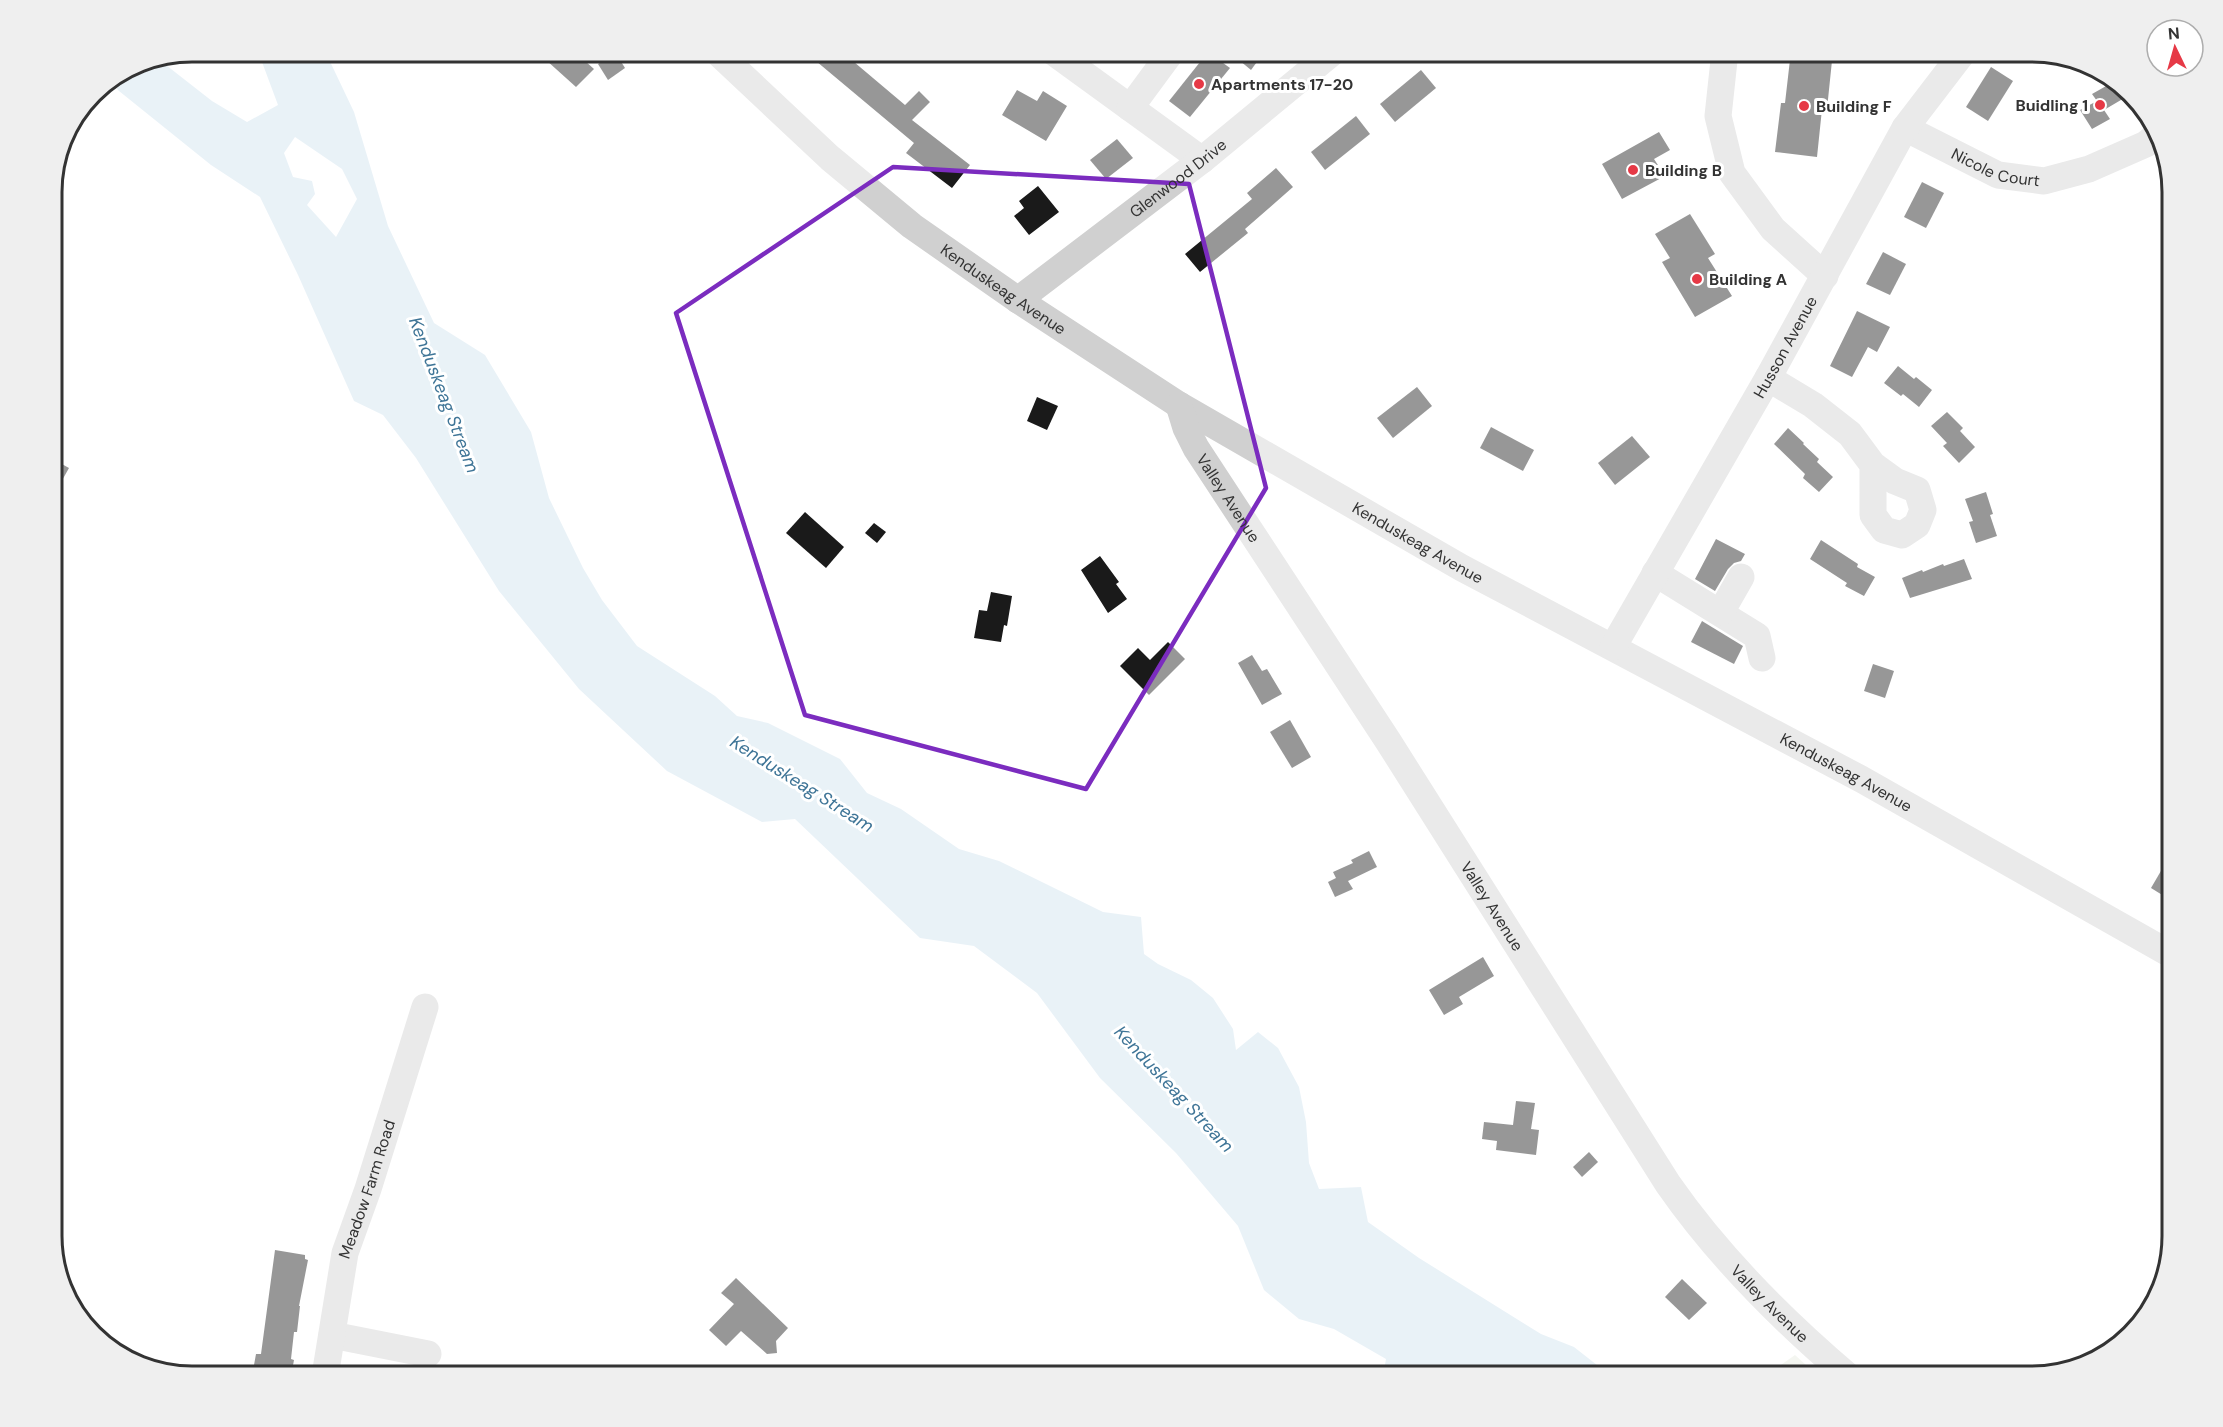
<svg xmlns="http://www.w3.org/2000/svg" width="2223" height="1427" font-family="'DM Sans',sans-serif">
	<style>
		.green { fill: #e6ecdf }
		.water { fill: #cfe2ee; fill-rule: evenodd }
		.building { fill: #1a1a1a }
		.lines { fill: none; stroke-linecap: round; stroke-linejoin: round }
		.minor { stroke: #d0d0d0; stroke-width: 27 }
		.marked { fill: none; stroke: #7b2cbf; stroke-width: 4.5; stroke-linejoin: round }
		.poi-dot { fill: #e63946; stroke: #fff; stroke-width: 2 }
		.labels { text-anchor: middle; stroke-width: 6; stroke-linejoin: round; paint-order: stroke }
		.poi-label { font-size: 16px; font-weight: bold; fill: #333; stroke: #fff; text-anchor: start }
		.street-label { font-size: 16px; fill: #333; stroke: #fff }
		.water-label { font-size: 18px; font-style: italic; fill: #3f7597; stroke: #fff }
		.rim { fill: none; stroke: #333; stroke-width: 3 }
	</style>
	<rect width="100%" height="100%" fill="#fff"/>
	<polygon class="green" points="1795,1355 1818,1376 1765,1376"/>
	<path class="water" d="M254 51H325L354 112 388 226 434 323 485 355 531 432 549 498 583 568 602 600 637 646 715 696 737 716 768 723 840 759 867 793 901 809 959 849 999 861 1103 912 1141 917 1144 954 1158 964 1191 980 1213 998 1233 1029 1236 1050 1258 1032 1278 1048 1299 1087 1306 1122 1309 1163 1319 1189 1361 1187 1368 1222 1419 1258 1541 1334 1574 1347 1611 1376H1383L1386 1359 1334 1329 1299 1319 1264 1290 1238 1226 1176 1153 1100 1078 1037 993 974 946 920 938 795 819 762 822 667 771 579 689 499 591 416 458 383 415 354 401 298 275 260 197 211 165 119 91 110 81 138 62 157 58 212 101 247 122 278 105 259 54ZM295 137 342 169 357 199 336 237 307 205 315 194 312 181 293 177 284 153Z"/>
	<g class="building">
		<polygon points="536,51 574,51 594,69 576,87"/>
		<polygon points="804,51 841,51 905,105 919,91 930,102 912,120 970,165 952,188 906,153 914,143"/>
		<polygon points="1228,51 1265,51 1251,70"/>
		<polygon points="1791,51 1833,51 1827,109 1822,109 1817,157 1775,152 1781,103 1785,103"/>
		<polygon points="615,52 625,68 608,80 598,64"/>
		<polygon points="1208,52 1230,68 1190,117 1169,101"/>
		<polygon points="1991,67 2013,81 1988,121 1966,107"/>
		<polygon points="1421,70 1436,88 1395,122 1380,104"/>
		<polygon points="2115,81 2126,97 2104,110 2110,119 2092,129 2080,110 2097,101 2092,94"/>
		<polygon points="1017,90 1037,101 1043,91 1067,106 1046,141 1002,115"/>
		<polygon points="1356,116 1370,134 1325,170 1311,152"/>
		<polygon points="1659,132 1670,150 1654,159 1665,176 1622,199 1602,164"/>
		<polygon points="1117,139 1133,158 1106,179 1090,160"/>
		<polygon points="1276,168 1293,187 1245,229 1248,233 1200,272 1185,254 1252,199 1247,193"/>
		<polygon points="1922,182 1944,193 1926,228 1904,217"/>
		<polygon points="1038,186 1059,212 1029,235 1014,216 1024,208 1019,201"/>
		<polygon points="1690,214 1715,254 1708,258 1732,296 1695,317 1662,262 1670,258 1655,234"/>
		<polygon points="1883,252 1906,264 1890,295 1866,284"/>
		<polygon points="1857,311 1890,327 1877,352 1868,347 1852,377 1830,366"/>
		<polygon points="1898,366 1914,379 1916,377 1932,390 1919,407 1903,394 1901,396 1884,383"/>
		<polygon points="1417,387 1432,406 1393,438 1377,418"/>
		<polygon points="1037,397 1058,406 1047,430 1027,421"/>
		<polygon points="1947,412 1963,428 1960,431 1975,447 1959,463 1943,446 1947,443 1931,426"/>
		<polygon points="1491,427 1534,450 1523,471 1480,448"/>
		<polygon points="1788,428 1804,443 1803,444 1819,459 1817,462 1833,477 1819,492 1803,478 1805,474 1774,444"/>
		<polygon points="1632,436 1650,457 1615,485 1598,463"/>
		<polygon points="51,458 69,468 51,500"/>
		<polygon points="1986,492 1993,514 1990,515 1997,536 1976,543 1969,522 1973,521 1965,499"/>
		<polygon points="805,512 844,547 826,568 786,533"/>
		<polygon points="874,523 886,532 877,543 865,533"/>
		<polygon points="1716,539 1745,554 1741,561 1734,563 1728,569 1715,591 1695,579"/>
		<polygon points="1821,540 1858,564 1857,567 1875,577 1864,596 1845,586 1847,583 1810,559"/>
		<polygon points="1100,556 1119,582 1116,584 1127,599 1108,613 1081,570"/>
		<polygon points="1964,559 1972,579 1910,598 1902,578 1922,570 1923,572 1943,564 1944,566"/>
		<polygon points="991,592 1012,596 1007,626 1004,625 1001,642 974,638 979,610 987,611"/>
		<polygon points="1702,621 1743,646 1734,664 1691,642"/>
		<polygon points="1168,642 1185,659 1149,695 1120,666 1138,648 1150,660"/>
		<polygon points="1252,655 1262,671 1267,669 1282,694 1262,705 1238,663"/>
		<polygon points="1873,664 1894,671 1885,698 1864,691"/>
		<polygon points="1290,720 1311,757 1292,768 1270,732"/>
		<polygon points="1369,851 1377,867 1348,881 1353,889 1335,897 1328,882 1336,878 1333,872 1353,863 1351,860"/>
		<polygon points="2172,852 2172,901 2151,888"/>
		<polygon points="1483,957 1494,976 1459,997 1463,1004 1444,1015 1429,990"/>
		<polygon points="1516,1101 1535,1103 1531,1129 1539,1130 1536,1155 1496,1150 1497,1141 1482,1139 1484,1122 1513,1125"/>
		<polygon points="1589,1152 1598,1162 1582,1177 1573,1167"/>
		<polygon points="275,1250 305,1255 305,1259 308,1260 299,1306 300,1306 297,1332 294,1332 291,1359 294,1360 291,1376 252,1376 256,1354 261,1354"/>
		<polygon points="736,1278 788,1328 776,1341 777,1353 767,1354 741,1331 726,1346 709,1330 734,1304 721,1293"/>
		<polygon points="1682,1279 1707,1303 1689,1320 1665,1297"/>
	</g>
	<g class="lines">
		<g class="minor">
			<path id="s1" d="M716 51 830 158 912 226 1018 300 1179 405 1462 568 1861 779 2172 955"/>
			<polyline points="1052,51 1202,160"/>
			<polyline points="1725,51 1718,116 1732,173 1773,229 1825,276"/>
			<polyline points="1130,108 1172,51"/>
			<path id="s2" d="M1905 128 1998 175 2044 181 2089 169 2146 144 2157 135"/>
			<path id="s3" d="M1018 300 1202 160 1334 51"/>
			<polyline points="1768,378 1813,405 1850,434 1873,465 1873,515 1884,530 1902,535 1917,525 1923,510 1917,490 1895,481 1873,465"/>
			<path id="s4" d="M1179 405 1186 428 1196 448 1388 741 1668 1184C1718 1256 1781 1319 1848 1376"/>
			<polyline points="1655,573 1757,636 1762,658"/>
			<polyline points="1721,612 1741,577"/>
			<path id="s5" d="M1613 647 1768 378 1905 128 1964 51"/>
			<polyline points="332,1335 428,1354"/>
			<path id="s6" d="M325 1376 345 1253 368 1189 425 1007"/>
		</g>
	</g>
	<path d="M0 0H2223V1427H0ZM893 167 1189 184 1266 488 1086 789 805 715 676 313Z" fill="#fff" fill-opacity=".55" fill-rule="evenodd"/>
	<path class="marked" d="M893 167 1189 184 1266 488 1086 789 805 715 676 313Z"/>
	<g class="poi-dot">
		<circle cx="1199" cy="84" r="6"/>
		<circle cx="2100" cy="105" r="6"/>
		<circle cx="1804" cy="106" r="6"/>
		<circle cx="1633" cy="170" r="6"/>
		<circle cx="1697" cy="279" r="6"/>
	</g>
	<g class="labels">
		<g class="poi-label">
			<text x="1211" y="90">Apartments 17-20</text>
			<text x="2088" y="111" text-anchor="end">Buidling 1</text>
			<text x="1816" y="112">Building F</text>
			<text x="1645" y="176">Building B</text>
			<text x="1709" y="285">Building A</text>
		</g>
		<g class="street-label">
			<text dy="6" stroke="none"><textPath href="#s2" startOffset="100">Nicole Court</textPath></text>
			<text dy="6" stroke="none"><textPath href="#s3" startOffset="201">Glenwood Drive</textPath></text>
			<text dy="6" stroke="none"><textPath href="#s1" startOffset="374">Kenduskeag Avenue</textPath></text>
			<text dy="6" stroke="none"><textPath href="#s5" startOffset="346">Husson Avenue</textPath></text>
			<text dy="6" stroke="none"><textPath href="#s4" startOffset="106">Valley Avenue</textPath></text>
			<text dy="6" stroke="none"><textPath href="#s1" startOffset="860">Kenduskeag Avenue</textPath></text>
			<text dy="6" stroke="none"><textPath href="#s1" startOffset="1346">Kenduskeag Avenue</textPath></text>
			<text dy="6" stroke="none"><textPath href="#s4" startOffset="592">Valley Avenue</textPath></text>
			<text dy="6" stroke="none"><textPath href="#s6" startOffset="192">Meadow Farm Road</textPath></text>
			<text dy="6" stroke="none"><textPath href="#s4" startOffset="1078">Valley Avenue</textPath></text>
		</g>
		<g class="water-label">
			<text transform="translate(444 395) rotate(69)" y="6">Kenduskeag Stream</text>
			<text transform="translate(802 784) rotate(32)" y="6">Kenduskeag Stream</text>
			<text transform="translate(1174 1089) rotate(47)" y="6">Kenduskeag Stream</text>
		</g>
	</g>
	<path d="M0 0H2223V1427H0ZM192 62H2032A130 130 0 0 1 2162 192V1236A130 130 0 0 1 2032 1366H192A130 130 0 0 1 62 1236V192A130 130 0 0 1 192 62Z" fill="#efefef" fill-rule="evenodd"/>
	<path class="rim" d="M192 62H2032A130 130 0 0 1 2162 192V1236A130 130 0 0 1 2032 1366H192A130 130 0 0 1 62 1236V192A130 130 0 0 1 192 62Z"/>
	<g transform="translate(2175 48) rotate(355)"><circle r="28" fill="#ffffff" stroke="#adadad" stroke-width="1.5"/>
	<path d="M0-4.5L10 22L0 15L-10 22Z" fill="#e63946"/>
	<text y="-9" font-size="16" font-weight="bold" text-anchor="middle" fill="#333333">N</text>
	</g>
</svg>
